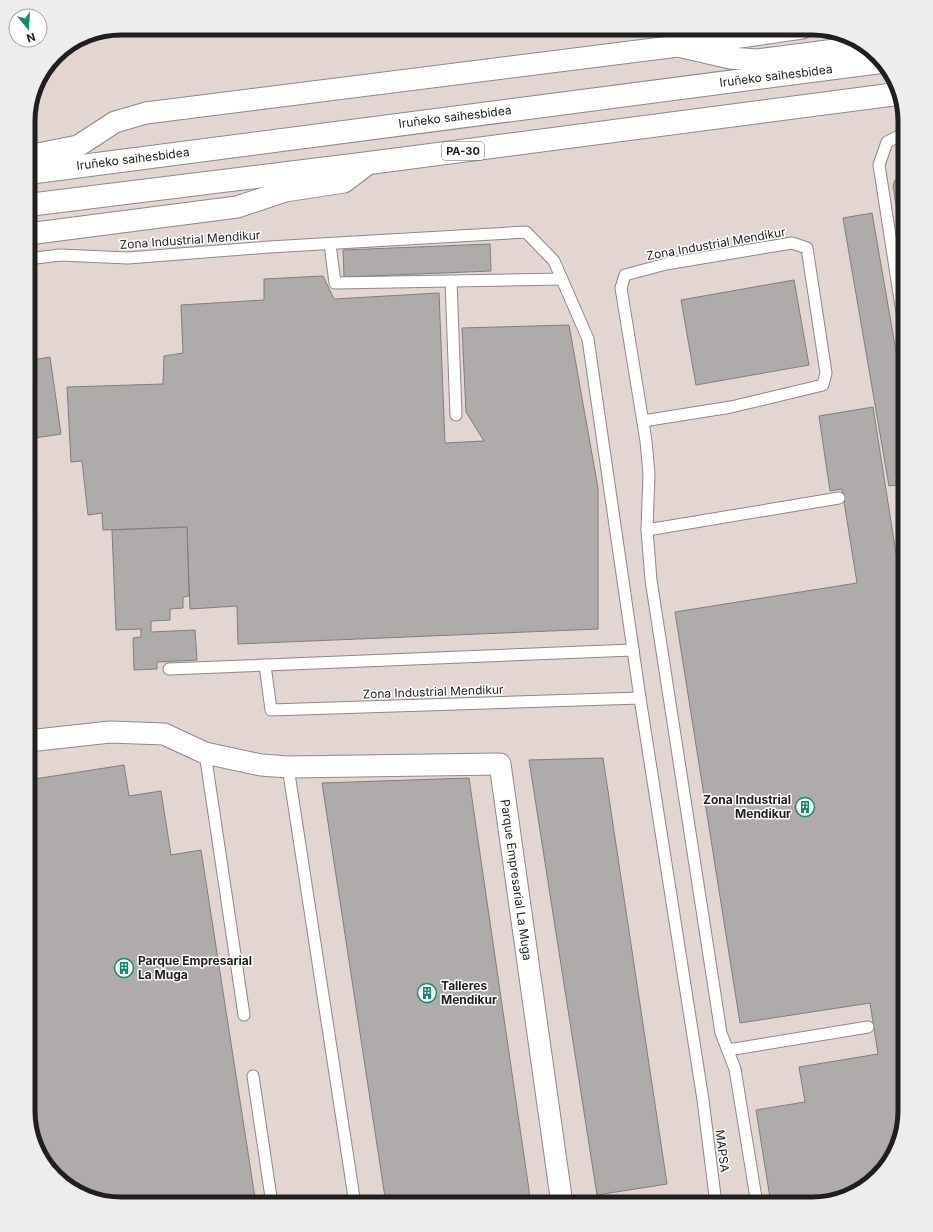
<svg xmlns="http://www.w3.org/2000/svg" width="933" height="1232" font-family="Inter,sans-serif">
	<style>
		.built { fill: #e2d5d2 }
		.building { fill: #afabaa; stroke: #817e7d }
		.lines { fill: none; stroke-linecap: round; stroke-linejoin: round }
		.lane-casing { stroke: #8d8988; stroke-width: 13 }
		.street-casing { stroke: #8d8988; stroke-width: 23 }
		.highway-casing { stroke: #8d8988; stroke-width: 24 }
		.lane { stroke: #fff; stroke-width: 11 }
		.street { stroke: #fff; stroke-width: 21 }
		.highway { stroke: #fff; stroke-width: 22 }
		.labels { text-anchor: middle; stroke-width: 3; stroke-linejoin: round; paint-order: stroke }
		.shield { fill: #fff; stroke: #636262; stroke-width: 1 }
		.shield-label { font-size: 11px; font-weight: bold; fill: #201e1e }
		.street-label { font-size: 12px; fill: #201e1e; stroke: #fff }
		.poi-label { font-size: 12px; font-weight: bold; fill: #201e1e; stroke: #fff; text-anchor: start }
		.rim { fill: none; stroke: #201e1e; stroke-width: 5 }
	</style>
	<rect width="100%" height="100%" fill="#e9e5e4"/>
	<polygon class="built" points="121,28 818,28 859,41 889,70 905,121 905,1111 893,1157 863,1188 812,1204 121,1204 75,1192 44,1162 28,1111 28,115 38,80 60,51 86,35"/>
	<g class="building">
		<polygon points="901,174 905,174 905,263 893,186 895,180 902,179"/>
		<polygon points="872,213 905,403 905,484 889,486 843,218"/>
		<polygon points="490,244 491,271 344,277 343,250"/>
		<polygon points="323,276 334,299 439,293 445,443 484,441 466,412 462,328 569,325 598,488 598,629 238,644 237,606 190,609 187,527 103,530 102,513 88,515 82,461 71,462 67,387 163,384 164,356 183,353 181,305 264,300 264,279"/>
		<polygon points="794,280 809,365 696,385 681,300"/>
		<polygon points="50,357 61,434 28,439 28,361"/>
		<polygon points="873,407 905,611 905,1111 893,1157 863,1188 824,1200 801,1204 771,1204 756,1110 805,1102 799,1067 878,1054 870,1003 740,1023 675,612 857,583 842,489 830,491 819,416"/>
		<polygon points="187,527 189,596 183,597 183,608 170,609 170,620 151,621 151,632 195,630 197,660 157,662 157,669 134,670 133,638 141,637 141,629 116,630 112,530"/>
		<polygon points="603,758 667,1184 597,1195 529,760"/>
		<polygon points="124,765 129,796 161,791 171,855 201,850 256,1204 121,1204 75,1192 44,1162 28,1111 28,780"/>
		<polygon points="469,778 531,1204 386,1204 322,783"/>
	</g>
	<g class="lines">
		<g class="lane-casing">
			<g id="lane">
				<polyline points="330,244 335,283 562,279"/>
				<polyline points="28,259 60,255 128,258 269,247 526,232 554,261 588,339 640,698 703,1100 716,1204"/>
				<polyline points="451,281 456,415"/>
				<polyline points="905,332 879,165 887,142 905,133"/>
				<polyline points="643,421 731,407 823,385 826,373 807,248 792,243 666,264 625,275 621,288 646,441 649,474 647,530 651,580 721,1033 735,1069 757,1204"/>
				<polyline points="647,530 839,498"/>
				<polyline points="265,665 271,710 640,698"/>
				<polyline points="169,669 633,650"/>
				<polyline points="205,753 244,1015"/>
				<polyline points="288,767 355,1204"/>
				<polyline points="728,1050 868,1027"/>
				<polyline points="253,1076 272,1204"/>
			</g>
		</g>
		<g class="street-casing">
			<g id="street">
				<polyline points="676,28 678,46 802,28"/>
				<polyline points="28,156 78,146 115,122 146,113 678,46 730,58 757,60 835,50 872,53"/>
				<polyline points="28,234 237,207 285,191 344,182 369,163"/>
				<polyline points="28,741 110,732 164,734 205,753 261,765 288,767 500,764 562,1204"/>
			</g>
		</g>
		<g class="highway-casing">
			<g id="highway">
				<polyline points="28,173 881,62"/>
				<polyline points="28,205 369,163 897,94"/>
			</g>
		</g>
		<use href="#lane" class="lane"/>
		<use href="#street" class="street"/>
		<use href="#highway" class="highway"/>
	</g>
	<defs>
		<g id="building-ring" transform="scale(1)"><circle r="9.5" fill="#fff" stroke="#128c6f" stroke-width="1.5"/><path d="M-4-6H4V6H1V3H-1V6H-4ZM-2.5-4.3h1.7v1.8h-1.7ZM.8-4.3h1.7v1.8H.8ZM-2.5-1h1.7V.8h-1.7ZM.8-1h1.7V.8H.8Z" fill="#128c6f"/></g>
	</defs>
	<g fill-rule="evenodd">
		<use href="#building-ring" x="805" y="807"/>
		<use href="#building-ring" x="124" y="968"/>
		<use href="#building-ring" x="427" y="993"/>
	</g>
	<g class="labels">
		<rect class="shield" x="442" y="142" width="42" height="18" rx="3"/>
		<g class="shield-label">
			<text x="463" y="155">PA-30</text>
		</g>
		<g class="street-label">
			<text transform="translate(776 76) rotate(-7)" y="4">Iruñeko saihesbidea</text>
			<text transform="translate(455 117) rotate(-7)" y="4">Iruñeko saihesbidea</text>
			<text transform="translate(133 159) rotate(-7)" y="4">Iruñeko saihesbidea</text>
			<text transform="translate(190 240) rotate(-4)" y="4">Zona Industrial Mendikur</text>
			<text transform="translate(716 244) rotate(-10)" y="4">Zona Industrial Mendikur</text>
			<text transform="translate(433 692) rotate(-2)" y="4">Zona Industrial Mendikur</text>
			<text transform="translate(516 880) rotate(82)" y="4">Parque Empresarial La Muga</text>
			<text transform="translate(722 1151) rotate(83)" y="4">MAPSA</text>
		</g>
		<g class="poi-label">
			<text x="791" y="804" text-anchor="end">Zona Industrial<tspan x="791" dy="14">Mendikur</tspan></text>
			<text x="138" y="965">Parque Empresarial<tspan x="138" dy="14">La Muga</tspan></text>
			<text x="441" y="990">Talleres<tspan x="441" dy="14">Mendikur</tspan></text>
		</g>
	</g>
	<path d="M0 0H933V1232H0ZM121 35H812A86 86 0 0 1 898 121V1111A86 86 0 0 1 812 1197H121A86 86 0 0 1 35 1111V121A86 86 0 0 1 121 35Z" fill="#ededed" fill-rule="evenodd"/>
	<path class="rim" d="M121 35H812A86 86 0 0 1 898 121V1111A86 86 0 0 1 812 1197H121A86 86 0 0 1 35 1111V121A86 86 0 0 1 121 35Z"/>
	<g transform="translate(28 28) rotate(162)"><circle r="19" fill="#ffffff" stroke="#a6a5a5"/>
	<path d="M0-3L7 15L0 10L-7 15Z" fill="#128c6f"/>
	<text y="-6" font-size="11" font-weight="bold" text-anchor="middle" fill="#201e1e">N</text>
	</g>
</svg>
